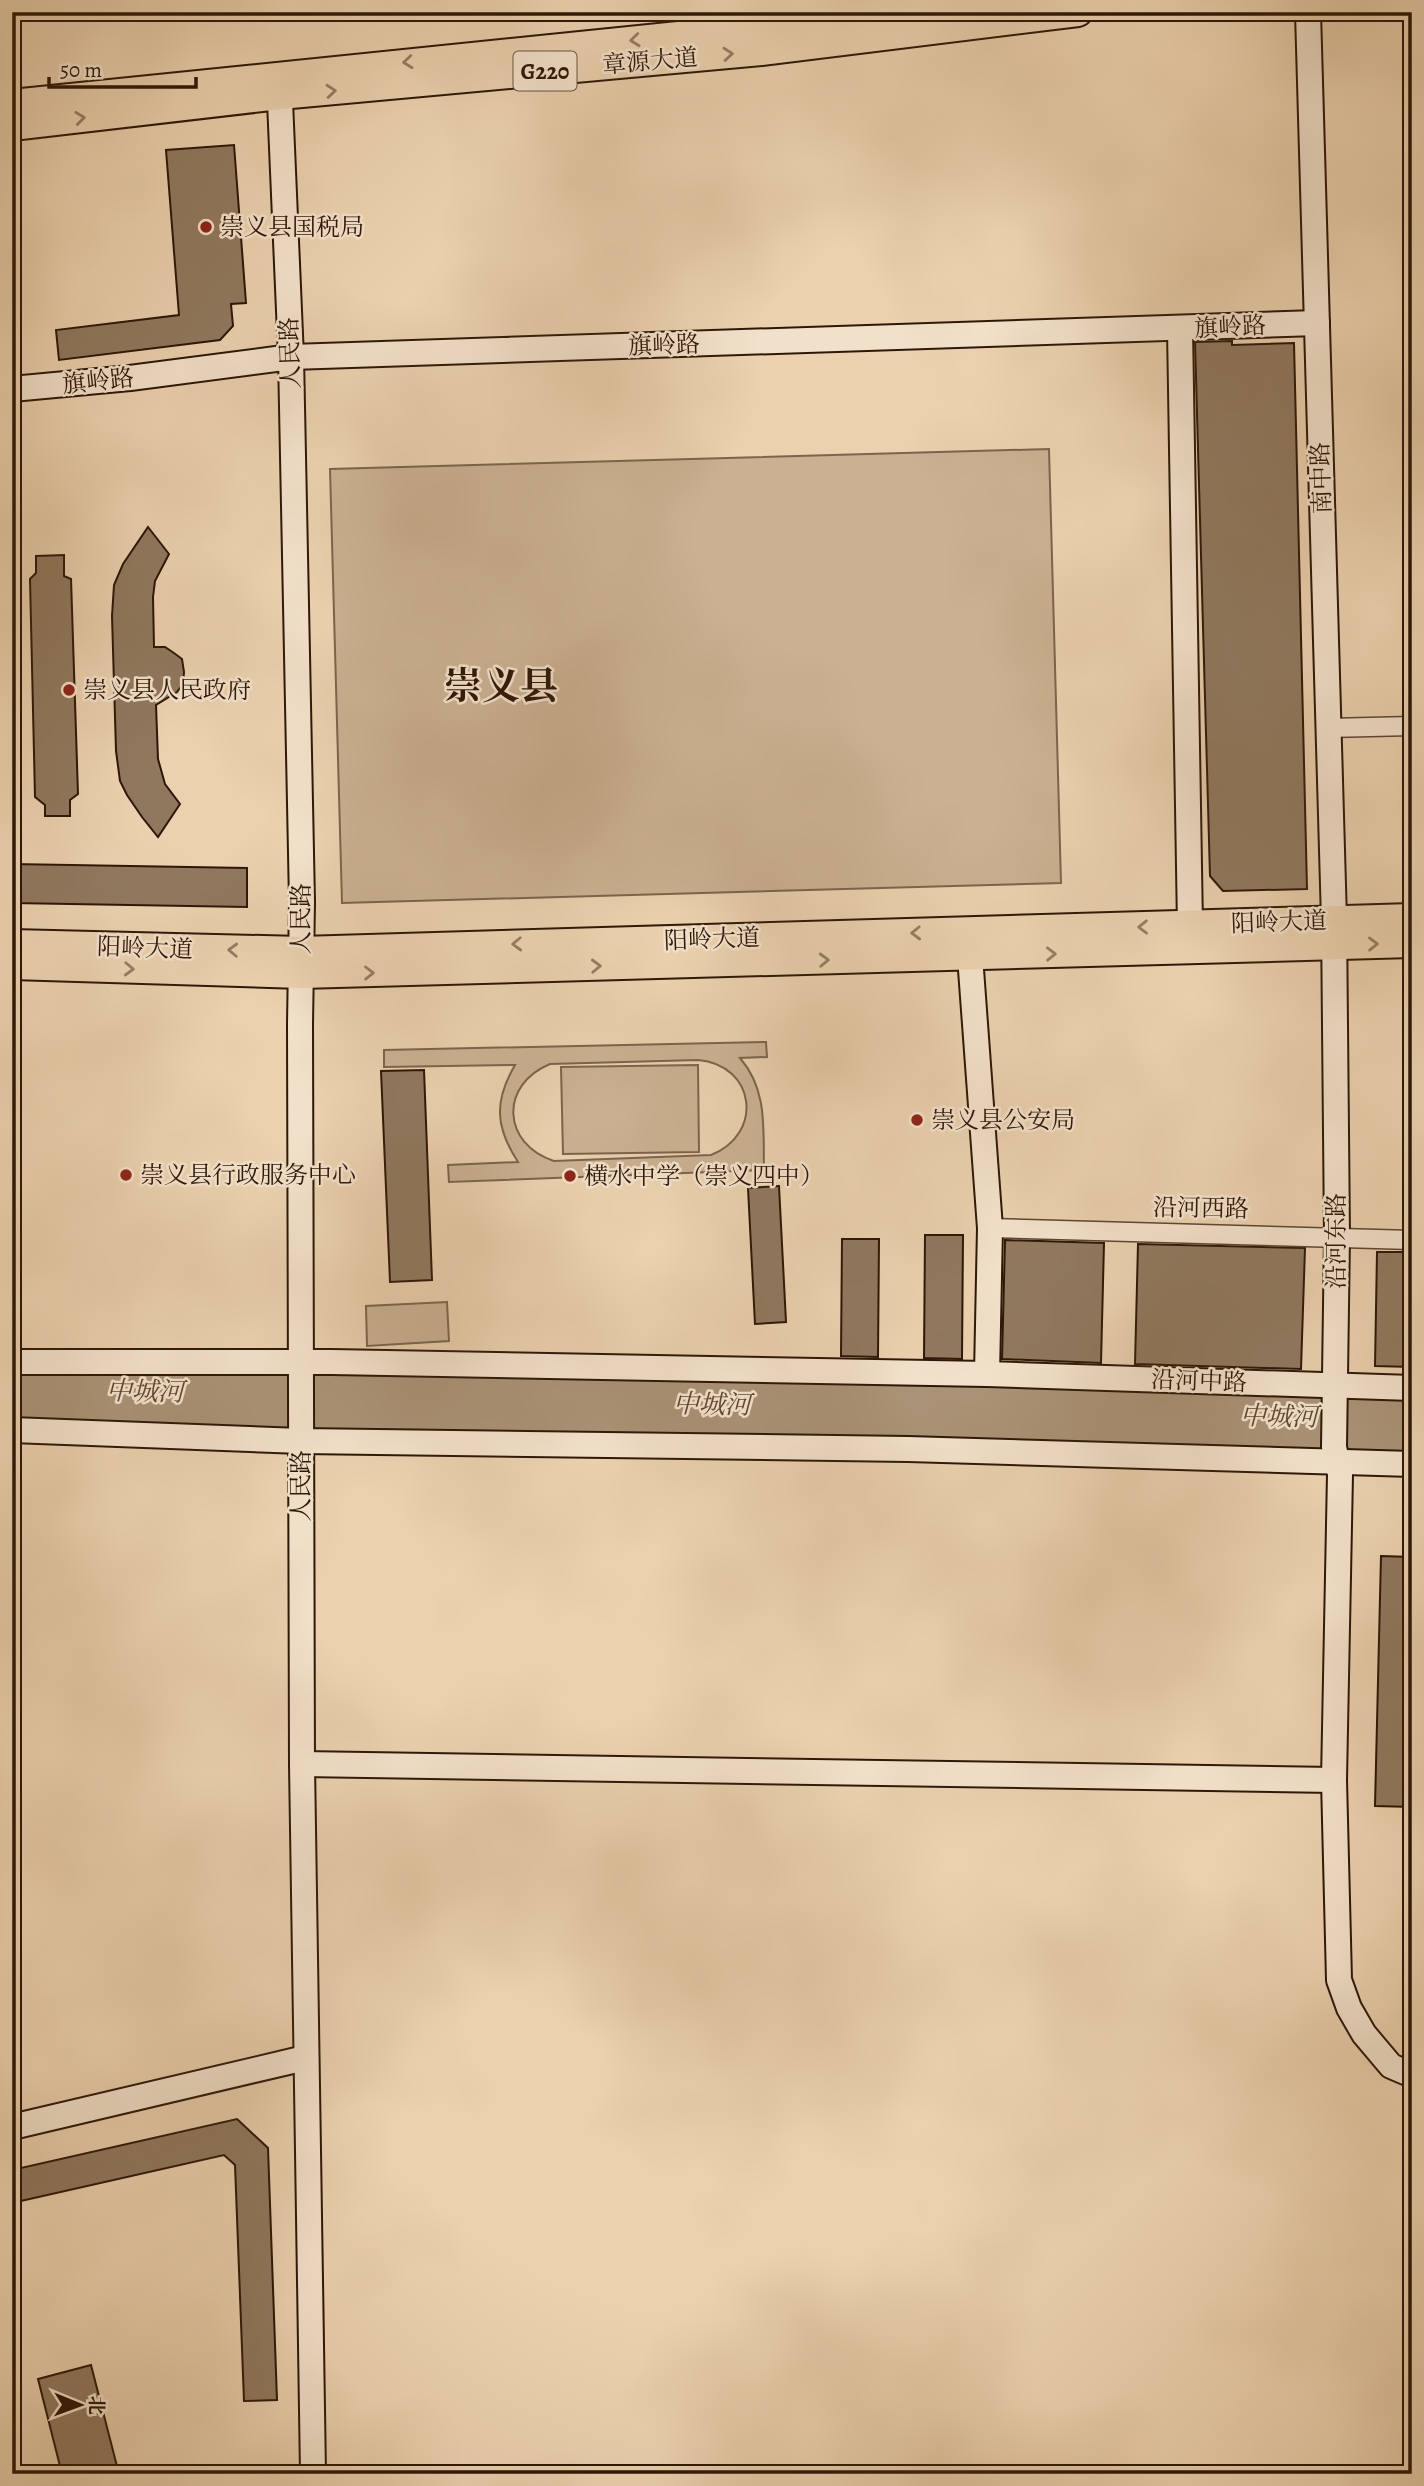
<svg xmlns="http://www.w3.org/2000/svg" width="1424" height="2486" font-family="Alegreya,'Noto Serif SC',serif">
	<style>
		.green { fill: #cbb192; stroke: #7c644d; stroke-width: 2; fill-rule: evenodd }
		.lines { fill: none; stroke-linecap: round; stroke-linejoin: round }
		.river { stroke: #aa9276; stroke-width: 35 }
		.building { fill: #90785e; stroke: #2d1708; stroke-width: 2 }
		.street-casing { stroke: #5c4632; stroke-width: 21 }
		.secondary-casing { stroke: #2d1708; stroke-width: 28 }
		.primary-casing { stroke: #2d1708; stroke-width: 32 }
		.street { stroke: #f2e1ca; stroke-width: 18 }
		.secondary { stroke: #f2e1ca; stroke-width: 24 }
		.primary { stroke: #ebd1ae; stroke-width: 28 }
		.oneway { stroke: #967d63 }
		.poi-dot { fill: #8f2418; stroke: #f2e1ca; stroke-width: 2.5 }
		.labels { text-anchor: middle; stroke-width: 5; stroke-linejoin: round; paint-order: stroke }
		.shield { fill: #f2e1ca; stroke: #685442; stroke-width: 2 }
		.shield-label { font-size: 23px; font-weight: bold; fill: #2d1708 }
		.street-label { font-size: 24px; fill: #2d1708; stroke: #f2e1ca }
		.poi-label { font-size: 24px; fill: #2d1708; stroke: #f2e1ca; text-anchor: start }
		.water-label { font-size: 26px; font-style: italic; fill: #5f4834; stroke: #f2e1ca }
		.town-label { font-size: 38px; font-weight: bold; fill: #2d1708; stroke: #f2e1ca }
	</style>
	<rect width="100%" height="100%" fill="#ebd1ae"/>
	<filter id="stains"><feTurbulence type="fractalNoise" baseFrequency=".00286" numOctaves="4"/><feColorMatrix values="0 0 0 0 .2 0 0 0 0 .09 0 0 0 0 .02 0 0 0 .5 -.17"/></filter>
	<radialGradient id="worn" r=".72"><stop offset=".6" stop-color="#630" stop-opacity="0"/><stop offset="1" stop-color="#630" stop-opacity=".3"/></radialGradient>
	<g class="green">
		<polygon points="1049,449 1061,883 342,903 330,469"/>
		<path d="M766 1042 767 1057 740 1058C768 1090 763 1130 764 1170L449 1182 448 1165 518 1162C495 1127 494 1101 515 1065L384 1067V1050ZM698 1060C756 1065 764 1134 711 1155L554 1161C502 1144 499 1085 550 1064Z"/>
		<polygon points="698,1065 699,1152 563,1154 561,1067"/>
		<polygon points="447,1302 449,1341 367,1346 366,1306"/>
	</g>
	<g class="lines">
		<g class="river">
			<polyline points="12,1376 1412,1408"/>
			<polyline points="12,1405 1412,1437"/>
		</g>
	</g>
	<g class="building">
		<polygon points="234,145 246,303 231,304 233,326 220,340 59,360 56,330 179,315 166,150"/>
		<polygon points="1232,341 1232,345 1294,343 1307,889 1223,891 1210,876 1195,342"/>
		<polygon points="148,527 169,554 155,581 153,597 154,647 165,647 174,653 182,659 184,672 183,684 177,692 156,705 158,759 165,784 180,804 158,837 142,817 127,795 120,781 116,751 112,616 114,585 123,564"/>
		<polygon points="64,555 64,576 71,579 78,794 70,800 70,816 45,816 45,805 35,797 30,579 36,573 36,556"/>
		<polygon points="12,864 247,868 247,907 12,903"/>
		<polygon points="424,1070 432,1280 390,1282 381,1071"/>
		<polygon points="779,1186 786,1322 755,1324 748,1188"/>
		<polygon points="925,1235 963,1235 962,1359 924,1358"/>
		<polygon points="842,1239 879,1239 878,1357 841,1356"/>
		<polygon points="1005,1240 1104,1243 1101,1363 1002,1359"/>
		<polygon points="1138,1244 1305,1248 1301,1369 1135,1364"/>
		<polygon points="1377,1252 1412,1252 1412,1367 1375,1366"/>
		<polygon points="1381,1556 1412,1557 1412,1807 1375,1806"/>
		<polygon points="237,2119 268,2148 277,2400 244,2401 235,2165 224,2155 12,2203 12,2170"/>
		<polygon points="91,2365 119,2474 62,2474 38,2379"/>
	</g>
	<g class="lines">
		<g class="street-casing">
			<g id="street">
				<polyline points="1328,728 1412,726"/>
				<polyline points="990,1228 1412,1240"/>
			</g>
		</g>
		<g class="secondary-casing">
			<g id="secondary">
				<polyline points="1308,12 1334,920 1337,1236 1334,1447 1340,1474 1334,1780 1339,1980 1349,2008 1364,2034 1391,2066 1412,2075"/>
				<polyline points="279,78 291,357 302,902 300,1024 302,1764 313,2474"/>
				<polyline points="1180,329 1190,926"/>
				<polyline points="12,389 130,378 291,357 1317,323"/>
				<polyline points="970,956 990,1228 987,1374"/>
				<polyline points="12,1362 332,1362 987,1374 1412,1388"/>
				<polyline points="12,1430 301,1441 908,1449 1412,1464"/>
				<polyline points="302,1764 1334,1780"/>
				<polyline points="12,2127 305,2058"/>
			</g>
		</g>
		<g class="primary-casing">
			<g id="primary">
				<polyline points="12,104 757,28 873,12"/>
				<polyline points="12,126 280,95 761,51 1078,12"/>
				<polyline points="12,944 301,951 1412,918"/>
				<polyline points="12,965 301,974 1412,943"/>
			</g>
		</g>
		<use href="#street" class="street"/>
		<use href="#secondary" class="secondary"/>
		<use href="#primary" class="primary"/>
	</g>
	<defs><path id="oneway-chevron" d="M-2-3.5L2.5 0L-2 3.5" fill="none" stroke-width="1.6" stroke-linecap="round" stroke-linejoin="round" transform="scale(1.75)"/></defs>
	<g class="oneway">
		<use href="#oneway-chevron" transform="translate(635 40) rotate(174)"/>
		<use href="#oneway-chevron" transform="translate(728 54) rotate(-5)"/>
		<use href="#oneway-chevron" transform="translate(408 62) rotate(174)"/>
		<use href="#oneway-chevron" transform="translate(331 91) rotate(-5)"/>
		<use href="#oneway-chevron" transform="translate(80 118) rotate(-7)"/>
		<use href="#oneway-chevron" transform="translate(1143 927) rotate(179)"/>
		<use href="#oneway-chevron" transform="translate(916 933) rotate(178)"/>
		<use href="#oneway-chevron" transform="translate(517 944) rotate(178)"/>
		<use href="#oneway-chevron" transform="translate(1373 944) rotate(-1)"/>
		<use href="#oneway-chevron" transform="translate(233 950) rotate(-178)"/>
		<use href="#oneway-chevron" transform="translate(1051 954) rotate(-1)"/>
		<use href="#oneway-chevron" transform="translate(824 960) rotate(-2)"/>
		<use href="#oneway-chevron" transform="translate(596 966) rotate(-2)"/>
		<use href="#oneway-chevron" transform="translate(129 969) rotate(2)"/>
		<use href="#oneway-chevron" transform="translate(369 973) rotate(-1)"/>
	</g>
	<g class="poi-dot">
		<circle cx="206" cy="227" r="7"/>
		<circle cx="69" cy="690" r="7"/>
		<circle cx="917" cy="1120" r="7"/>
		<circle cx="126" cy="1175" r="7"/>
		<circle cx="570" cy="1176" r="7"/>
	</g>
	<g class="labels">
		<rect class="shield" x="513.5" y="51.5" width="63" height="39" rx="5"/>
		<g class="shield-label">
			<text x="545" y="79">G220</text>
		</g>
		<g class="street-label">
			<text transform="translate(650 61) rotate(-5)" y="8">章源大道</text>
			<text transform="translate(1230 327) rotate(-3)" y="8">旗岭路</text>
			<text transform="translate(664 345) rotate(-2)" y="8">旗岭路</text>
			<text transform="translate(290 353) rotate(-92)" y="8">人民路</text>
			<text transform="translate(98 381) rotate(-6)" y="8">旗岭路</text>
			<text transform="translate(1321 478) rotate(-92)" y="8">南中路</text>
			<text transform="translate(301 919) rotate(-90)" y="8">人民路</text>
			<text transform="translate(1279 922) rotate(-2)" y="8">阳岭大道</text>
			<text transform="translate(712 939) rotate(-2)" y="8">阳岭大道</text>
			<text transform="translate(145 948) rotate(2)" y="8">阳岭大道</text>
			<text transform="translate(1201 1208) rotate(1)" y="8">沿河西路</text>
			<text transform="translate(1336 1241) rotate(-90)" y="8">沿河东路</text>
			<text transform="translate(1199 1381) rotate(2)" y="8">沿河中路</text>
			<text transform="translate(301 1486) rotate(-90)" y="8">人民路</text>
		</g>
		<g class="poi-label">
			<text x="220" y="235">崇义县国税局</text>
			<text x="83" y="698">崇义县人民政府</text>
			<text x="931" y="1128">崇义县公安局</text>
			<text x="140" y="1183">崇义县行政服务中心</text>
			<text x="584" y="1184">横水中学（崇义四中）</text>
		</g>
		<g class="water-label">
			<text transform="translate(145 1391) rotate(1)" y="9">中城河</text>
			<text transform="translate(712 1404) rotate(1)" y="9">中城河</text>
			<text transform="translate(1279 1416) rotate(1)" y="9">中城河</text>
		</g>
		<g class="town-label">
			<text x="501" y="699">崇义县</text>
		</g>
	</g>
	<rect width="1424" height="2486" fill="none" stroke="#ebd1ae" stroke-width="42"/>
	<rect x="14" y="14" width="1396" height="2458" fill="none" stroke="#2d1708" stroke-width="3.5"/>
	<rect x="21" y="21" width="1382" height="2444" fill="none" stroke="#2d1708" stroke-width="2"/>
	<g transform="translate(80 2405) rotate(91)" stroke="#f2e1ca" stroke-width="5" paint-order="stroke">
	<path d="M0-5L12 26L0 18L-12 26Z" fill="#2d1708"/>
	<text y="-10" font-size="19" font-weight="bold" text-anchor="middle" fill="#2d1708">北</text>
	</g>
	<path d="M49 77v10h147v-10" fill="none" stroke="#2d1708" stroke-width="3.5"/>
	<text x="60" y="77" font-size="21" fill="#2d1708" stroke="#f2e1ca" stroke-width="5" paint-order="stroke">50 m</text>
	<rect width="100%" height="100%" filter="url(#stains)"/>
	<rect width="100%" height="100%" fill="url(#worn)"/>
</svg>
